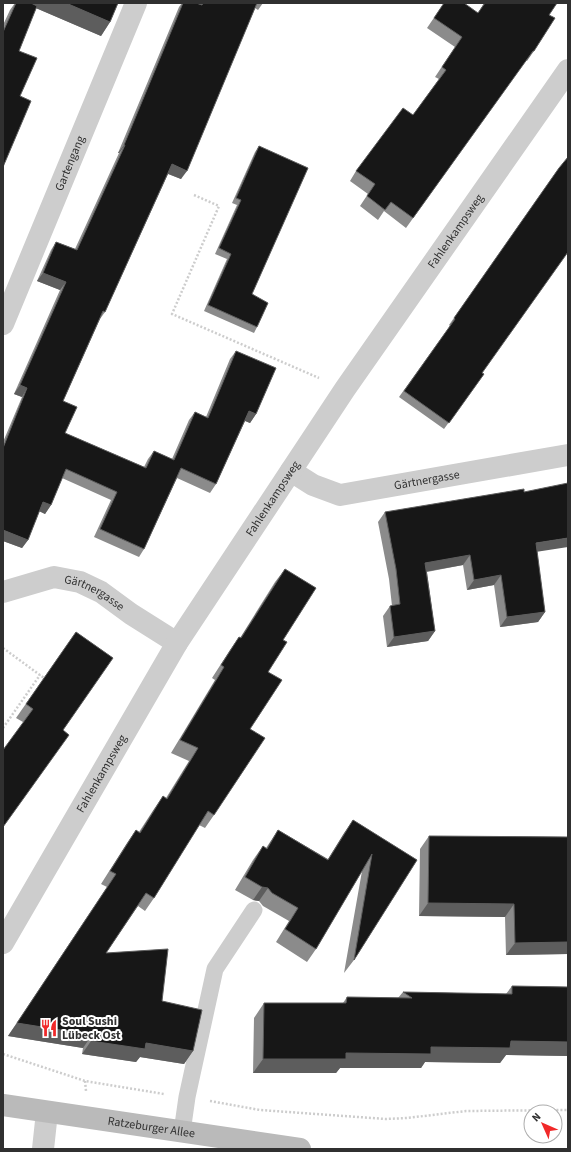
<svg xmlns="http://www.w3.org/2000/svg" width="571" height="1152" font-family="'Source Sans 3',sans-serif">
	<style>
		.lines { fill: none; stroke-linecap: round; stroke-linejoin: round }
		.path { stroke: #cdcdcd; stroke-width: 2.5; stroke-dasharray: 2 2; stroke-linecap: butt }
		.service { stroke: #cdcdcd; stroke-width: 17 }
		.minor { stroke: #cdcdcd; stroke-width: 22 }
		.secondary { stroke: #bababa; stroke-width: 22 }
		.wall { fill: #8b8b8b }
		.shaded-wall { fill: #5d5d5d }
		.building { fill: #171717; stroke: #5d5d5d }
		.labels { text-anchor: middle; stroke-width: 4; stroke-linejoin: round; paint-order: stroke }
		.street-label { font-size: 12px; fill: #303030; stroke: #fff }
		.poi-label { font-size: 12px; font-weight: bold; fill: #303030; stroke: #fff; text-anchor: start }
	</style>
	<rect width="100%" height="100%" fill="#fff"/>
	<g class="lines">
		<g class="path">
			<polyline points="194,195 219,206 172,314 319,378"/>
			<polyline points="3,648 44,678"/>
			<polyline points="3,728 40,675"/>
			<polyline points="3,1054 85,1081 164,1094"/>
			<polyline points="85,1081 86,1091"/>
			<polyline points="210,1101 260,1110 386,1119 407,1118 466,1111 568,1110"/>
		</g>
		<polyline class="service" points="182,1132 187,1097 215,969 254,910"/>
		<g class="minor">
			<path id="s1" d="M3 324 136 3"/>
			<path id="s2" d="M291 471 313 485 340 495 568 455"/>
			<path id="s3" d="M3 592 54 577 80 582 101 592 131 614 177 643"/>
			<path id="s4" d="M3 943 177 643 345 389 568 70"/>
			<polyline points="43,1149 47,1112"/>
		</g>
		<path class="secondary" id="s5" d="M3 1105 300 1149"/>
	</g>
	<g class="wall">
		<polygon points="15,3 118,3 110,22 101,36 36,8 19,51 20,96 3,167 3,25 10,10"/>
		<polygon points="182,3 196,3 200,5 201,3 263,3 258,10 255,8 181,179 168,174 105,312 100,319 63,401 65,433 144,467 148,459 154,451 172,459 189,420 195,412 206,417 230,359 236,351 256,414 250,423 245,421 216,484 210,493 177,478 144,549 139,557 94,537 111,500 62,478 51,505 45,514 39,511 28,540 22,548 3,541 3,442 22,397 14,394 60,290 37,281 51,250 56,242 75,249 119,153 118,153 179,7"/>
		<polygon points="444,3 478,13 484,3 557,3 549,15 534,51 527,61 526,60 406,228 384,211 378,220 360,206 368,194 350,181 356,171 413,115 439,79 435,77 455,47 427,28"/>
		<polygon points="259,146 252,294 257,327 254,333 204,311 227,259 215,254 237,205 232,203 255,152"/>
		<polygon points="559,168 482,373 484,374 444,429 399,397 450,326 449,325"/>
		<polygon points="385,512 537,552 545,612 538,622 500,627 494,585 467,590 463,565 427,572 435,631 428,641 387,647 383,616 390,606 392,606 389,579 378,522"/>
		<polygon points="285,569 283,640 268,672 250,729 214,815 205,828 199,825 154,898 145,911 138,906 106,953 162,1001 193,1051 184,1064 140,1057 136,1062 82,1054 83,1048 8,1036 107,887 101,884 127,843 136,830 139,832 154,809 163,796 166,798 189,761 171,753 215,680 212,678 230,650 239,637 240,638 275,582"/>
		<polygon points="76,632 113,658 23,722 16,718"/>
		<polygon points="353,820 417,860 354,960 344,973 362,871 316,949 307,962 276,942 289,921 263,906 259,901 253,900 235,890 253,860 263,846 266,848 278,830 328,859 344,833"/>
		<polygon points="429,836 568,837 568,954 506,955 505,917 419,916 420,849"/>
		<polygon points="512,986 568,987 568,1056 506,1055 500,1063 425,1062 421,1068 340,1068 336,1073 253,1073 254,1018 264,1003 343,1003 347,997 398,998 403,992 506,994"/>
	</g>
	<g class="shaded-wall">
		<polygon points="24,3 66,3 110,22 101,36"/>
		<polygon points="124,145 125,145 119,153 118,153"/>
		<polygon points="172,164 187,171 181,179 166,173"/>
		<polygon points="43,273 66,282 60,290 37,281"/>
		<polygon points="20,385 27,388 22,397 14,394"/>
		<polygon points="249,411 256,414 250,423 243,420"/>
		<polygon points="43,502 51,505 45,514 37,510"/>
		<polygon points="3,530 28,540 22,548 3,541"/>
		<polygon points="568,538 568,547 529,553 536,543"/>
		<polygon points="470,555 463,565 418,573 425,563"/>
		<polygon points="501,575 494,585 467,590 474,580"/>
		<polygon points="545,612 538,622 500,627 507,617"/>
		<polygon points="435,631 428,641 387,647 394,637"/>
		<polygon points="262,887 268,888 259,901 253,900"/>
		<polygon points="428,903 514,904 505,917 419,916"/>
		<polygon points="568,942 568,954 506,955 515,943"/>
		<polygon points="17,1023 92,1035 83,1048 8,1036"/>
		<polygon points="91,1041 146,1043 193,1051 184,1064 140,1057 136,1062 82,1054"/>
		<polygon points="511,1041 568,1042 568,1056 506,1055 500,1063 425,1062 421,1068 340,1068 336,1073 253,1073 263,1059 431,1047"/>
	</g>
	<g class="building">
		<polygon points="16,3 31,3 37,6 19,51 37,58 20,96 31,101 3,167 3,32"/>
		<polygon points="66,3 118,3 110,22"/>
		<polygon points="183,3 196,3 202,5 203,3 257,3 187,171 172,164 105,312 103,311 63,401 77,407 65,433 146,468 154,451 174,460 195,412 208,418 236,351 276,368 256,414 249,411 216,484 181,468 144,549 100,529 117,492 66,469 51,505 43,502 28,540 3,530 3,448 27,388 20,385 66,282 43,273 56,242 77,250 125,145 124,145"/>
		<polygon points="444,3 464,3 478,13 485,3 557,3 549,15 555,18 534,51 533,51 413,218 391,202 385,210 367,196 375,184 356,171 403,108 413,115 446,70 442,67 462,37 434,18"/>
		<polygon points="259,146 308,168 252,294 268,303 257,327 208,305 231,254 219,248 241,200 236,198"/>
		<polygon points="568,157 568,252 482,373 484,374 449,423 404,391 455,319 454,318 559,168"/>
		<polygon points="568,483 568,538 536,543 545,612 507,617 501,575 474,580 470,555 425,563 435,631 394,637 390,606 400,604 396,569 385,512 524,489 524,492"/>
		<polygon points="285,569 316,588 283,640 287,642 268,672 282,680 250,729 265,738 214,815 208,811 154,898 146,893 106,953 168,949 162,1001 202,1010 193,1051 146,1043 145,1049 91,1041 92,1035 17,1023 116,874 110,871 136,830 140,833 163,796 167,799 198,748 180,740 224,667 221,665 239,637 241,638"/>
		<polygon points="76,632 113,658 63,730 69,735 3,827 3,750 33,709 26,704"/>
		<polygon points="353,820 417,860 354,960 372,854 316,949 285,929 298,908 272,893 268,888 262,887 245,877 263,846 267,849 278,830 328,860"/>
		<polygon points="429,836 568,837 568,942 515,943 514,904 428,903"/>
		<polygon points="512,986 568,987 568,1042 511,1041 510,1048 431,1047 431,1054 346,1053 346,1059 263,1059 264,1003 346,1003 347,997 412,998 403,992 512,994"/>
	</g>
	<defs>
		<g id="restaurant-bare" transform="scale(1.38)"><path d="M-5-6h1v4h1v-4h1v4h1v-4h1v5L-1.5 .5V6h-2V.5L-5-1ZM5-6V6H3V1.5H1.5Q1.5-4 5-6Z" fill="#f12929" stroke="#fff" stroke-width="2.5" paint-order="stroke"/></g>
	</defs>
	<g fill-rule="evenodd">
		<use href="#restaurant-bare" x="49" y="1028"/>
	</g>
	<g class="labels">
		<g class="street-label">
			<text dy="4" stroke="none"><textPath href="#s1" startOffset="174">Gartengang</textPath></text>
			<text dy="4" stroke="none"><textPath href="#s4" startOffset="844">Fahlenkampsweg</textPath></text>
			<text dy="4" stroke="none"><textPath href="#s2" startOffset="143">Gärtnergasse</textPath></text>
			<text dy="4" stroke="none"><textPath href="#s4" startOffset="520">Fahlenkampsweg</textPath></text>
			<text dy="4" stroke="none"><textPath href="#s3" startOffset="97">Gärtnergasse</textPath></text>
			<text dy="4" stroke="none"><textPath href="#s4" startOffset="196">Fahlenkampsweg</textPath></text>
			<text dy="4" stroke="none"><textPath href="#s5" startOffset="150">Ratzeburger Allee</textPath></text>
		</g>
		<g class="poi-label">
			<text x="62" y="1025">Soul Sushi<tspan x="62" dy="14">Lübeck Ost</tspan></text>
		</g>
	</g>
	<rect width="571" height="1152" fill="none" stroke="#303030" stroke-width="8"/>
	<g transform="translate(543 1124) rotate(315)"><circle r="19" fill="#ffffff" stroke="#acacac"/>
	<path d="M0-3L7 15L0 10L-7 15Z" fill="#f12929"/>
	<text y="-6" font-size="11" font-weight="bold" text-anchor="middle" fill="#303030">N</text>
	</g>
</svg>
